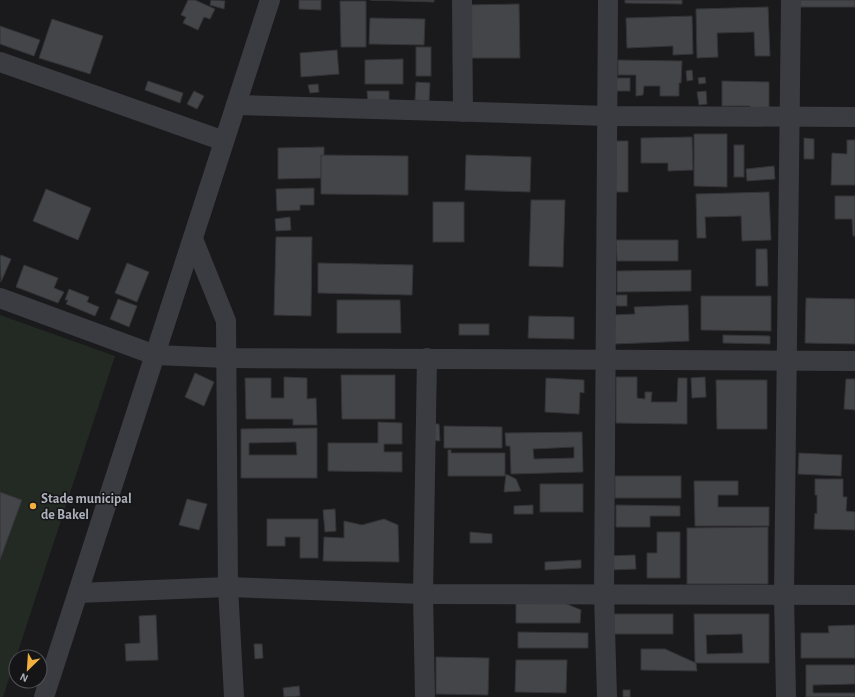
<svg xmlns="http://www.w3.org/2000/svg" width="855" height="697" font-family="'Alegreya Sans',sans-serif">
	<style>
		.green { fill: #222a23 }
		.building { fill: #444549; stroke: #343438; fill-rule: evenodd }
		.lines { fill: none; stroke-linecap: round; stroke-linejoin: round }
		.street { stroke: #3b3c41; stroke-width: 20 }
		.poi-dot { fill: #f0b13e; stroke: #151517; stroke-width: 1.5 }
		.labels { text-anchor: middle; stroke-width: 3; stroke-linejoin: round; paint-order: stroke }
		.poi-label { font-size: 14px; font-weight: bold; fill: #adb1bb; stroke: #151517; text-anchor: start }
	</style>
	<rect width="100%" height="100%" fill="#1a1a1c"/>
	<polygon class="green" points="0,315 115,356 3,697 0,697"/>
	<g class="building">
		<polygon points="188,0 195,0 215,9 210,19 204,17 198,30 183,23 186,17 181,15"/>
		<polygon points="211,0 225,1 224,9 210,5"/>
		<polygon points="299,0 321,0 321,10 299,9"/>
		<polygon points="370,0 434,0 434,2"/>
		<polygon points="625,0 682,0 682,4 625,3"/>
		<rect x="799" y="0" width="56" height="7"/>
		<polygon points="340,1 366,1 366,47 341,47"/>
		<polygon points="519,4 520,58 465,58 464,5"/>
		<polygon points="768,7 770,56 755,56 754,32 717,33 718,57 697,58 696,9"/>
		<polygon points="692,16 693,54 673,55 673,46 627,48 626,18"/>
		<polygon points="370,18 425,19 424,45 369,44"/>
		<polygon points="52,19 103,36 90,74 39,58"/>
		<polygon points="0,26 40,40 34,56 0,44"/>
		<rect x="416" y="47" width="15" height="29"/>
		<polygon points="337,50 339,74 301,77 300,53"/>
		<polygon points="403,59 403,84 365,84 365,60"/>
		<polygon points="618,60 682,61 681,83 679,83 679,96 660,96 660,86 644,86 643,95 636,96 636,75 618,75"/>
		<polygon points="692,70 693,80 687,81 686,71"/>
		<polygon points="705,77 706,83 699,84 698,78"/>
		<rect x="614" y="78" width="16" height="13"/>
		<polygon points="148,81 183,93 180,103 145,90"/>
		<polygon points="722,81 769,82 769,109 750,109 750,106 722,106"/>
		<polygon points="416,82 430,83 429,101 415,100"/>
		<polygon points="318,84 319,92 310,93 308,85"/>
		<polygon points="194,91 204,96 197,109 187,104"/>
		<polygon points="367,91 389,91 389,105 368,105"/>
		<polygon points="706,91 707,104 699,105 697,92"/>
		<polygon points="694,134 727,134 727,187 694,186"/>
		<polygon points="692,137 693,170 668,171 668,163 641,163 641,138"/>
		<polygon points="804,138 814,139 814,159 804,159"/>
		<polygon points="847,140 855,140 855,185 831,185 832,153 847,154"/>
		<polygon points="613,141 628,141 628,192 614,192"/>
		<rect x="734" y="145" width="10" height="32"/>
		<polygon points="324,147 324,178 278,179 278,148"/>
		<polygon points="321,155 408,156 408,195 321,194"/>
		<polygon points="466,155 531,157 530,192 465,190"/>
		<polygon points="774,166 775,179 747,181 746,169"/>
		<polygon points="314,188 314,205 300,205 300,210 277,211 276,189"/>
		<polygon points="46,189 91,208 78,240 33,221"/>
		<polygon points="769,192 771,240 742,241 741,216 705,217 706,238 697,238 696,194"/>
		<polygon points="835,196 855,196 855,236 853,236 852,219 835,219"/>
		<polygon points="531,200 565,200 563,267 529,266"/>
		<rect x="433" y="202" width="31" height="40"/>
		<polygon points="290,217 291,230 276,231 275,219"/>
		<polygon points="276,237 312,237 311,316 274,315"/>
		<polygon points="616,240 678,240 678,261 617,261"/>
		<polygon points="756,249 767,249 768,286 756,286"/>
		<polygon points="1,255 11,259 1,282 0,257"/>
		<polygon points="127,263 149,272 137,302 115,293"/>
		<polygon points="318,263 413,265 412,295 318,293"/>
		<polygon points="24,265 58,278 54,288 64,292 58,303 16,287"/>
		<polygon points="691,270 691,291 617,292 617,271"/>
		<polygon points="69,289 89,297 87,302 99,307 95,316 66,304 68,300 65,300"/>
		<rect x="616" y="295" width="11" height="11"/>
		<polygon points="701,296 771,296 771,331 701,330"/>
		<polygon points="806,298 855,299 855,344 805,343"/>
		<polygon points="118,299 137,306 129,327 110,319"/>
		<polygon points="337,300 400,300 401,333 337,333"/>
		<polygon points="688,305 689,341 614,344 612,315 635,314 634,307"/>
		<polygon points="529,316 574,317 574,339 528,338"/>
		<rect x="459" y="324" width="30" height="11"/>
		<polygon points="723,335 770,336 770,344 723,343"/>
		<polygon points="195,373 214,382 204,406 185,397"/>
		<polygon points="341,375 395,375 395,419 342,419"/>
		<polygon points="284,377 307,378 307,399 316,398 317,425 293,425 293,419 246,419 245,378 271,378 271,398 284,398"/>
		<polygon points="616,377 637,377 637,398 645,399 645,392 652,392 651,402 677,402 678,378 687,378 687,424 616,423"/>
		<polygon points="705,377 706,397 692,398 691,378"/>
		<polygon points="546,378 584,380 584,393 580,392 579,414 545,412"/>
		<polygon points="846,379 855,379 855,410 844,409"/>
		<polygon points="716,380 767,380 767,429 717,429"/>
		<polygon points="378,422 402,423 402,444 384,444 384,452 402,452 402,472 328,471 328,443 378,443"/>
		<polygon points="429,424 439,424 440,441 429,440"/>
		<polygon points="444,426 502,427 502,448 444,448"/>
		<path d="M317 428V478H241V429ZM296 442 297 455H249V443Z"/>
		<path d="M582 432 583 472 511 474 510 446H506L505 433ZM574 447V458L534 459 533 449Z"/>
		<polygon points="448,450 451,450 451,453 505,453 505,476 448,476"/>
		<polygon points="799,453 842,455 841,476 798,474"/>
		<polygon points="506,474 516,479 521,491 504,492"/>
		<rect x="615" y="476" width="66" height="22"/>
		<polygon points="815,479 843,479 843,497 847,497 846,511 855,512 855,530 814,529 815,513 817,514 817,495 815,495"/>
		<polygon points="694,481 738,481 738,495 718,495 718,507 769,507 769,526 695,526"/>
		<rect x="540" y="484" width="43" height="28"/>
		<polygon points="0,492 22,500 0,560"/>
		<polygon points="187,499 207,504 199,530 179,525"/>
		<polygon points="533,505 533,514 514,514 514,506"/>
		<polygon points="616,505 680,506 680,516 650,516 650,527 616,527"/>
		<polygon points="335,509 336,531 325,532 323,510"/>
		<polygon points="267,519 318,519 318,558 300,558 300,537 285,537 285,546 267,546"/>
		<polygon points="384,519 398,525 399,562 323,561 324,537 344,538 344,521 362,525"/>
		<polygon points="768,527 768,584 687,584 687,528"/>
		<polygon points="470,532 492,534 492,543 470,543"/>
		<polygon points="657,532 680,532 680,578 647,578 647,553 657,553"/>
		<polygon points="635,555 636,569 608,570 608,556"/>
		<polygon points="581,560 581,568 545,570 545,562"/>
		<polygon points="516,601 562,602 581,610 580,623 516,623"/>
		<rect x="614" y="614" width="59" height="20"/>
		<path d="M694 614H769V663H695ZM742 634 743 653 707 654 706 635Z"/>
		<polygon points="156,615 158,660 126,661 125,644 140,643 139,616"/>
		<polygon points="855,625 855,658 801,658 801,633 829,633 828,626"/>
		<polygon points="518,632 588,633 588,648 518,648"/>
		<polygon points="254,644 262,644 263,658 255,659"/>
		<polygon points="641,649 665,649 696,663 697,671 641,670"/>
		<polygon points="436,657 489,658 488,695 436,694"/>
		<polygon points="516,660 567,660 566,693 515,692"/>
		<polygon points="806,665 855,665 855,684 813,685 813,693 855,693 855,697 806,697"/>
		<polygon points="299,686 300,696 284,697 283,688"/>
		<rect x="623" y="690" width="7" height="7"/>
	</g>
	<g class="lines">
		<g class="street">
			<polyline points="462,0 463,112"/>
			<polyline points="0,62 224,141"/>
			<polyline points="236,105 608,116 855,117"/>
			<polyline points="193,239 226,321 228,587 234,697"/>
			<polyline points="0,298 155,355 227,358 855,361"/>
			<polyline points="78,593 228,587 423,594 855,595"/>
			<polyline points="44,697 270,0"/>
			<polyline points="425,697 423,594 427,358"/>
			<polyline points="607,697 604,595 608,0"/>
			<polyline points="786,697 784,595 791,0"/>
		</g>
	</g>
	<circle class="poi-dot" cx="33" cy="506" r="4"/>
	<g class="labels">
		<g class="poi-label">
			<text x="41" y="503">Stade municipal<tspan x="41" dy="16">de Bakel</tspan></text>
		</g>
	</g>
	<g transform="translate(28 669) rotate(205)"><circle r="19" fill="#151517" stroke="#525359"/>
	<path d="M0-3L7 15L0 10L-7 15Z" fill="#f0b13e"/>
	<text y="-6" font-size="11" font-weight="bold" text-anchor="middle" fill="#adb1bb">N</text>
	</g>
</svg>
